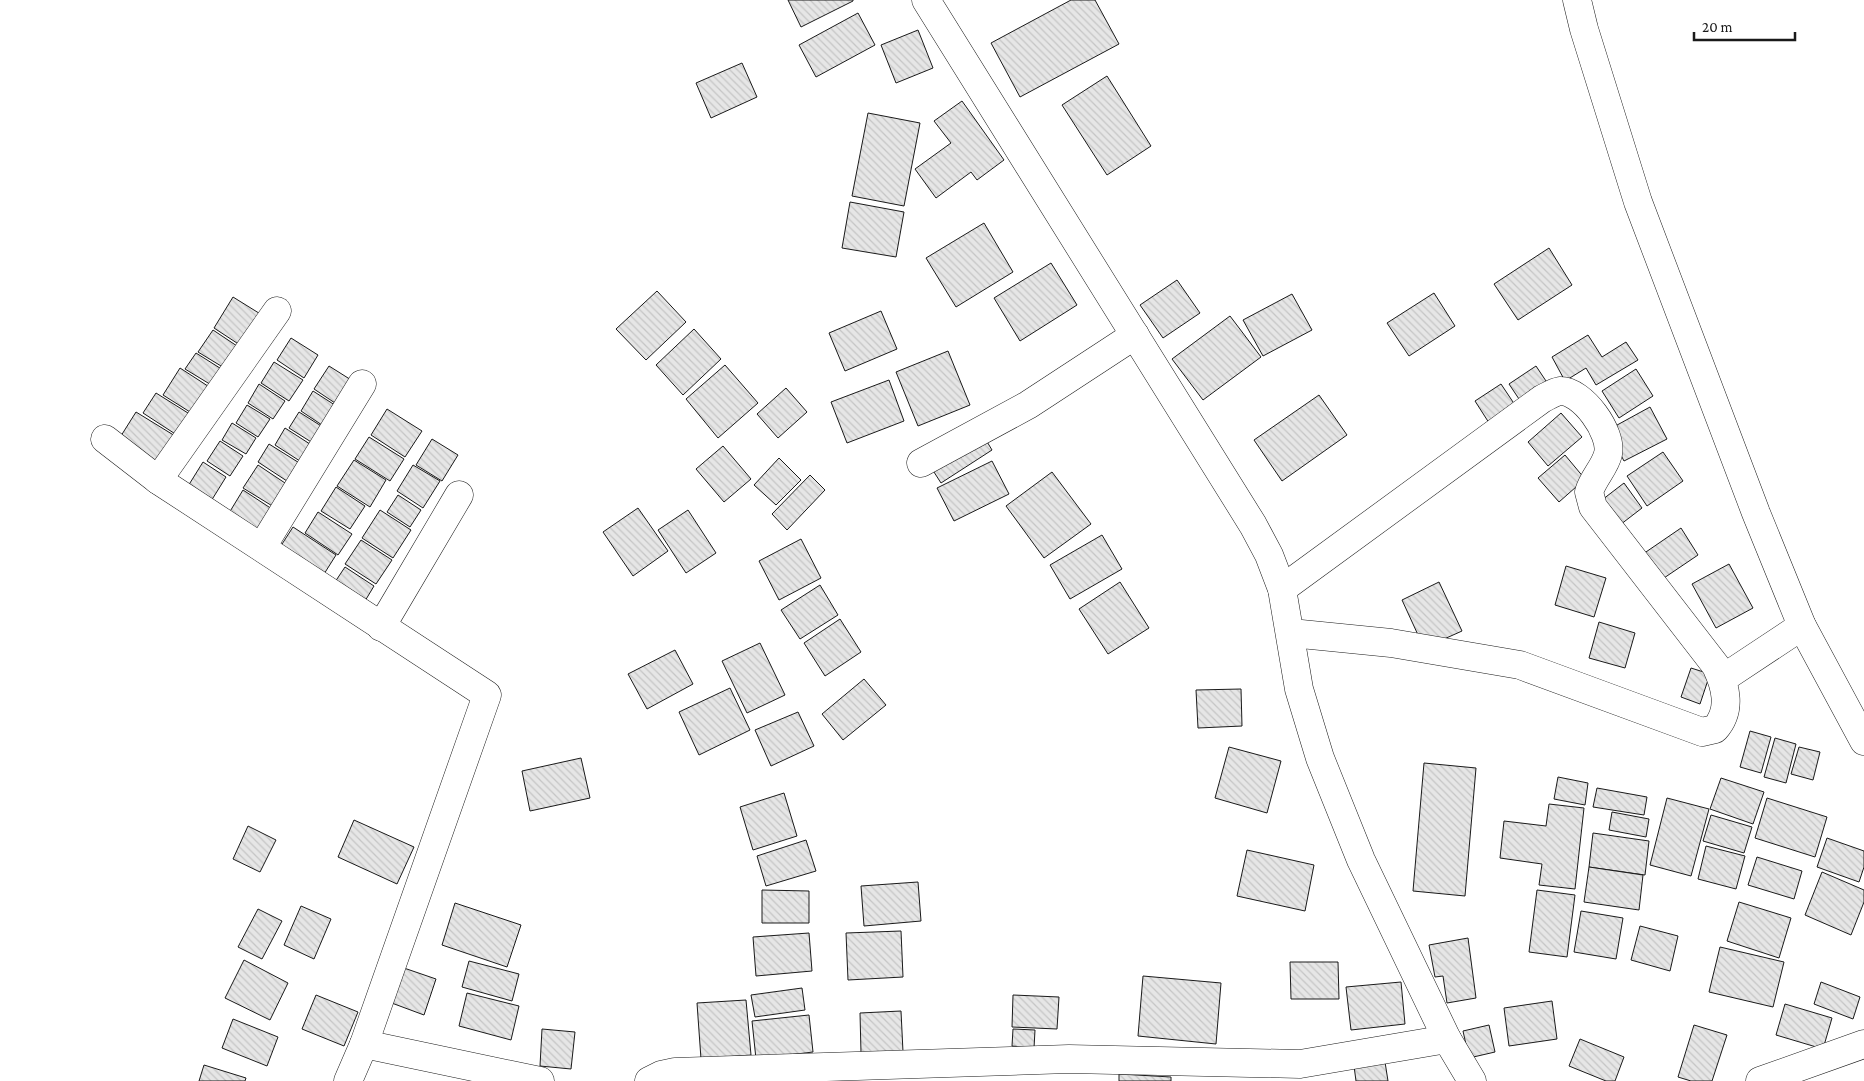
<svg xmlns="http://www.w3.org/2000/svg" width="1864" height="1081" font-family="'Crimson Pro',serif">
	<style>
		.building { fill: url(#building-back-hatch); stroke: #1a1a1a }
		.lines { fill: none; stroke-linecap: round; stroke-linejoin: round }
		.minor-casing { stroke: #1a1a1a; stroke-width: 29 }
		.tertiary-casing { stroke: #1a1a1a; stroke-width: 29 }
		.minor { stroke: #fff; stroke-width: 28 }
		.tertiary { stroke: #fff; stroke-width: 28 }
	</style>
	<defs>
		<pattern id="building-back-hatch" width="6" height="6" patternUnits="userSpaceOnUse" patternTransform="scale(1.25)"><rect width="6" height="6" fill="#e6e6e6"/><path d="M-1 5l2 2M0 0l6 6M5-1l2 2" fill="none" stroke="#c5c5c5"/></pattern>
	</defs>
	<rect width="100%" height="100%" fill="#fff"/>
	<g class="building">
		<polygon points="788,0 853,0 853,1 801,27"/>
		<polygon points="1071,0 1095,0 1119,44 1020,97 991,43"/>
		<polygon points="858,13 875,45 816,77 799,45"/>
		<polygon points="918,30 933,68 896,83 881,45"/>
		<polygon points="742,63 757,97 711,118 696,83"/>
		<polygon points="1107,76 1151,146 1107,175 1062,105"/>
		<polygon points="962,101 1004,160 977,180 971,172 936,198 915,169 951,143 934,121"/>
		<polygon points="868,113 920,123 904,206 852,196"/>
		<polygon points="850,202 904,212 896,257 842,248"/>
		<polygon points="984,223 1013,272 956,307 926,258"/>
		<polygon points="1549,248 1572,285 1518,320 1494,284"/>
		<polygon points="1051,263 1077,305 1020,341 994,298"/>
		<polygon points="1177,280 1200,313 1163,338 1140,305"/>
		<polygon points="657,291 686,322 646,360 616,329"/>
		<polygon points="1434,293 1455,326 1409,356 1387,323"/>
		<polygon points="1292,294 1312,330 1263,356 1243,320"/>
		<polygon points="233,297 262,315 243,347 214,328"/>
		<polygon points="881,311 897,349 845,371 829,333"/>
		<polygon points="1230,316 1261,357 1203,400 1172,359"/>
		<polygon points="694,329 721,359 683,395 656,365"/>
		<polygon points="213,330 240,348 226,369 198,352"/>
		<polygon points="1588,335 1602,357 1626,342 1638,360 1596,385 1586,368 1565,381 1552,357"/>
		<polygon points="291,338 318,355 304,378 277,360"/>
		<polygon points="948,351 970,405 918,426 896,372"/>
		<polygon points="196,353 223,370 213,386 185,369"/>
		<polygon points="274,362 303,380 289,401 261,383"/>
		<polygon points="725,365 758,403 718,438 686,399"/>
		<polygon points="329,366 356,383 341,407 314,389"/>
		<polygon points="1536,366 1550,387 1523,405 1509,384"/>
		<polygon points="180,368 214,390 198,417 163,395"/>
		<polygon points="1636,369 1653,396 1619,418 1602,391"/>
		<polygon points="889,380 904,421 847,443 831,402"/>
		<polygon points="259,384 285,401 273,419 248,403"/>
		<polygon points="1501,384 1517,408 1491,426 1475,401"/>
		<polygon points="786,388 807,412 778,438 757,414"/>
		<polygon points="313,391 341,409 328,429 301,411"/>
		<polygon points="156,393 196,418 183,439 143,413"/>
		<polygon points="1319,395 1347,435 1282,481 1254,440"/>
		<polygon points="247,405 270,419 258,437 236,423"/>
		<polygon points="1650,407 1667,439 1624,461 1608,430"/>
		<polygon points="387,409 422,431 405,457 371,435"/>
		<polygon points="136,412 180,439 162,467 119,439"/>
		<polygon points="299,412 326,429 316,445 289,428"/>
		<polygon points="1561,413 1582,437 1548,466 1528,442"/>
		<polygon points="232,423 256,438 246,454 222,440"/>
		<polygon points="977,425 992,450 941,483 925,458"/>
		<polygon points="285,428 313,446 303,463 275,445"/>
		<polygon points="369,437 404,459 390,481 355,459"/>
		<polygon points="432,439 458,455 442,481 416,465"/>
		<polygon points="220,441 243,456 230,476 207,461"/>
		<polygon points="269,444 301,464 290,483 258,462"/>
		<polygon points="723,446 751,479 724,502 696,469"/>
		<polygon points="1663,452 1683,481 1647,506 1627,476"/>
		<polygon points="1565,455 1585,479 1559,502 1538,478"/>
		<polygon points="779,458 801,480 776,505 754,485"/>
		<polygon points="354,460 386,480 370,507 337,486"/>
		<polygon points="992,461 1009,494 954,521 937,488"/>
		<polygon points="203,462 226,477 208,506 185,491"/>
		<polygon points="258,465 288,485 274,507 243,488"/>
		<polygon points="413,465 440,481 423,508 397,491"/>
		<polygon points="1052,472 1091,524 1044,558 1006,506"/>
		<polygon points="810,475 825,490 787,530 772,514"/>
		<polygon points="1624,483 1642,508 1616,528 1598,503"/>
		<polygon points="336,487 365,506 350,529 321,511"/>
		<polygon points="243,490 272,509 255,536 226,518"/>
		<polygon points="398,495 421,510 410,527 387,512"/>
		<polygon points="638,508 668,551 633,576 603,532"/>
		<polygon points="380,510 411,530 393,558 362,538"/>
		<polygon points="688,510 716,553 686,573 658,530"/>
		<polygon points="318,512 352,534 338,555 305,533"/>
		<polygon points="293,527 336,555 319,582 275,555"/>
		<polygon points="1681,528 1698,555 1661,580 1643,554"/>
		<polygon points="1102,535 1122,569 1070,599 1050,565"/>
		<polygon points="801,539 821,578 779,600 759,561"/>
		<polygon points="361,540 392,560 376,584 345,564"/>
		<polygon points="1729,564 1753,608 1716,628 1692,584"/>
		<polygon points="1566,566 1606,578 1594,617 1555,605"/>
		<polygon points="345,567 374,586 359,611 329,591"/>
		<polygon points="1120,582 1149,628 1108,654 1079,609"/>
		<polygon points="1439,582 1462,631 1424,648 1402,600"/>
		<polygon points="820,585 838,615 800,639 781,610"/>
		<polygon points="840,619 861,652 825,676 804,643"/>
		<polygon points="1599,622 1635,633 1625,668 1589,658"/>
		<polygon points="760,643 785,695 747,713 722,661"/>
		<polygon points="675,650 693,684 647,709 628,674"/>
		<polygon points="1691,668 1710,674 1700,704 1681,697"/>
		<polygon points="864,679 886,705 843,740 822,714"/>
		<polygon points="730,688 750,730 699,755 679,712"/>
		<polygon points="1241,689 1242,726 1198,728 1196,690"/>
		<polygon points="798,712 814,746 771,766 755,730"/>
		<polygon points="1750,731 1771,737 1761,773 1740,767"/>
		<polygon points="1775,738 1796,744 1786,783 1764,777"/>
		<polygon points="1229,747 1281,761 1267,813 1215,798"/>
		<polygon points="1799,747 1820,752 1813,780 1791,774"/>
		<polygon points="581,758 590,798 530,811 522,771"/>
		<polygon points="1424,763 1476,768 1465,896 1413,891"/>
		<polygon points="1558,777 1588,783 1585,805 1554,799"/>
		<polygon points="1721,778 1764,792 1753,824 1710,809"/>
		<polygon points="1597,788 1647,797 1644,815 1593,807"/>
		<polygon points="784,793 797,836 753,850 740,807"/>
		<polygon points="1667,798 1709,809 1691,876 1650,865"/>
		<polygon points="1767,798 1827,817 1815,857 1755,838"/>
		<polygon points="1549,804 1584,808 1575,889 1539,885 1542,864 1500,858 1504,821 1546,826"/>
		<polygon points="1612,812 1649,819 1646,837 1609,830"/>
		<polygon points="1711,815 1752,827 1744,853 1703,841"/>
		<polygon points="354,820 414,847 397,884 338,857"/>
		<polygon points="248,826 276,840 260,872 233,859"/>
		<polygon points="1593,833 1649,841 1645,875 1589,867"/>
		<polygon points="1827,838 1864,851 1864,867 1859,882 1817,867"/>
		<polygon points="806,840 816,871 766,886 757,856"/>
		<polygon points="1706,846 1745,856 1736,889 1698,879"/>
		<polygon points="1247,850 1314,865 1305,911 1237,896"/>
		<polygon points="1757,857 1802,871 1794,899 1748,885"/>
		<polygon points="1589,867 1643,875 1639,910 1584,902"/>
		<polygon points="1822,872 1864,890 1864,902 1851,935 1805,915"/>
		<polygon points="918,882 921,921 864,926 861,886"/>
		<polygon points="762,890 809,891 809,923 762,923"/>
		<polygon points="1537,890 1575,895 1567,957 1529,952"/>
		<polygon points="1739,902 1791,918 1779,958 1727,941"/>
		<polygon points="455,903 521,925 507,967 442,945"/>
		<polygon points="301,906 331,919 314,959 284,945"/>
		<polygon points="258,909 282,921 262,959 238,947"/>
		<polygon points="1581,911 1623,918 1616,959 1574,952"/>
		<polygon points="1640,926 1678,936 1670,971 1631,960"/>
		<polygon points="901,931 903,977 848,980 846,933"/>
		<polygon points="809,933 812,971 756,976 753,937"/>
		<polygon points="1468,938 1476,998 1447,1003 1443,976 1435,977 1429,945"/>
		<polygon points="1720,947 1784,962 1773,1007 1709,992"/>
		<polygon points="244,960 288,983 270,1020 225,998"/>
		<polygon points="469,961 519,974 512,1001 462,987"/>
		<polygon points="1290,962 1338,962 1339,999 1291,999"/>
		<polygon points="401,967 436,979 424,1015 389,1002"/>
		<polygon points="1143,976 1221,983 1216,1044 1138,1036"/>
		<polygon points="1401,982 1405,1024 1351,1030 1346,987"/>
		<polygon points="1821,982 1860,997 1853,1019 1814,1004"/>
		<polygon points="802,988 805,1010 755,1017 751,995"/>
		<polygon points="467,993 519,1006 511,1040 459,1026"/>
		<polygon points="316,995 358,1012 344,1046 302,1029"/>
		<polygon points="1013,995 1059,997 1057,1029 1012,1027"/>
		<polygon points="746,1000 751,1055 701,1059 697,1003"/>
		<polygon points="1552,1001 1557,1039 1509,1046 1504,1008"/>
		<polygon points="1785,1004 1832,1018 1823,1049 1776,1035"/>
		<polygon points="901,1011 903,1052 861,1053 860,1013"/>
		<polygon points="809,1015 813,1052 756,1059 752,1021"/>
		<polygon points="233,1019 278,1037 267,1066 222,1048"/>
		<polygon points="1489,1025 1495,1052 1469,1058 1463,1031"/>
		<polygon points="1694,1025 1727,1035 1712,1081 1691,1081 1678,1077"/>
		<polygon points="542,1029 575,1032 571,1069 540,1066"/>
		<polygon points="1013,1029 1035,1030 1034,1048 1012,1046"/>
		<polygon points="1580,1039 1624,1057 1615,1081 1606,1081 1569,1066"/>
		<polygon points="1385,1062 1388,1081 1356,1081 1354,1066"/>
		<polygon points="204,1065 246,1078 245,1081 199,1081"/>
		<polygon points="1119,1074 1171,1077 1171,1081 1119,1081"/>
	</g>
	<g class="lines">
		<g class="minor-casing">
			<g id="minor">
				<polyline points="1577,0 1584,29 1638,202 1756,513 1802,626 1864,741"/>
				<polyline points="105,439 158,480 487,695 364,1044"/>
				<polyline points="921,463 1028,405 1135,335"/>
				<polyline points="158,480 277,311"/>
				<polyline points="262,547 362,384"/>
				<path d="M1282 589 1542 399C1548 396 1554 392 1560 391 1582 390 1613 433 1608 454 1605 467 1593 478 1589 492L1593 507 1716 666C1726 687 1732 710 1715 729L1702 732 1520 665 1391 643 1291 633"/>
				<polyline points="381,627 459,495"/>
				<polyline points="1722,679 1802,626"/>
				<polyline points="348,1081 364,1044 540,1081"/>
				<polyline points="649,1081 661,1075 675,1072 1069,1059 1300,1064 1447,1039"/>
				<polyline points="1760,1081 1864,1044"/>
			</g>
		</g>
		<g class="tertiary-casing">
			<polyline id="tertiary" points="926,0 1253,525 1269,555 1282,589 1299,689 1320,758 1361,860 1447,1039 1472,1081"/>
		</g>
		<use href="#minor" class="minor"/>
		<use href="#tertiary" class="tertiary"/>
	</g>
	<path d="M1694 32v8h101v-8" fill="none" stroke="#1a1a1a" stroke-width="2.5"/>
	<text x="1702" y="32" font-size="15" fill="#1a1a1a" stroke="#ffffff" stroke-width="4" paint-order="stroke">20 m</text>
</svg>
